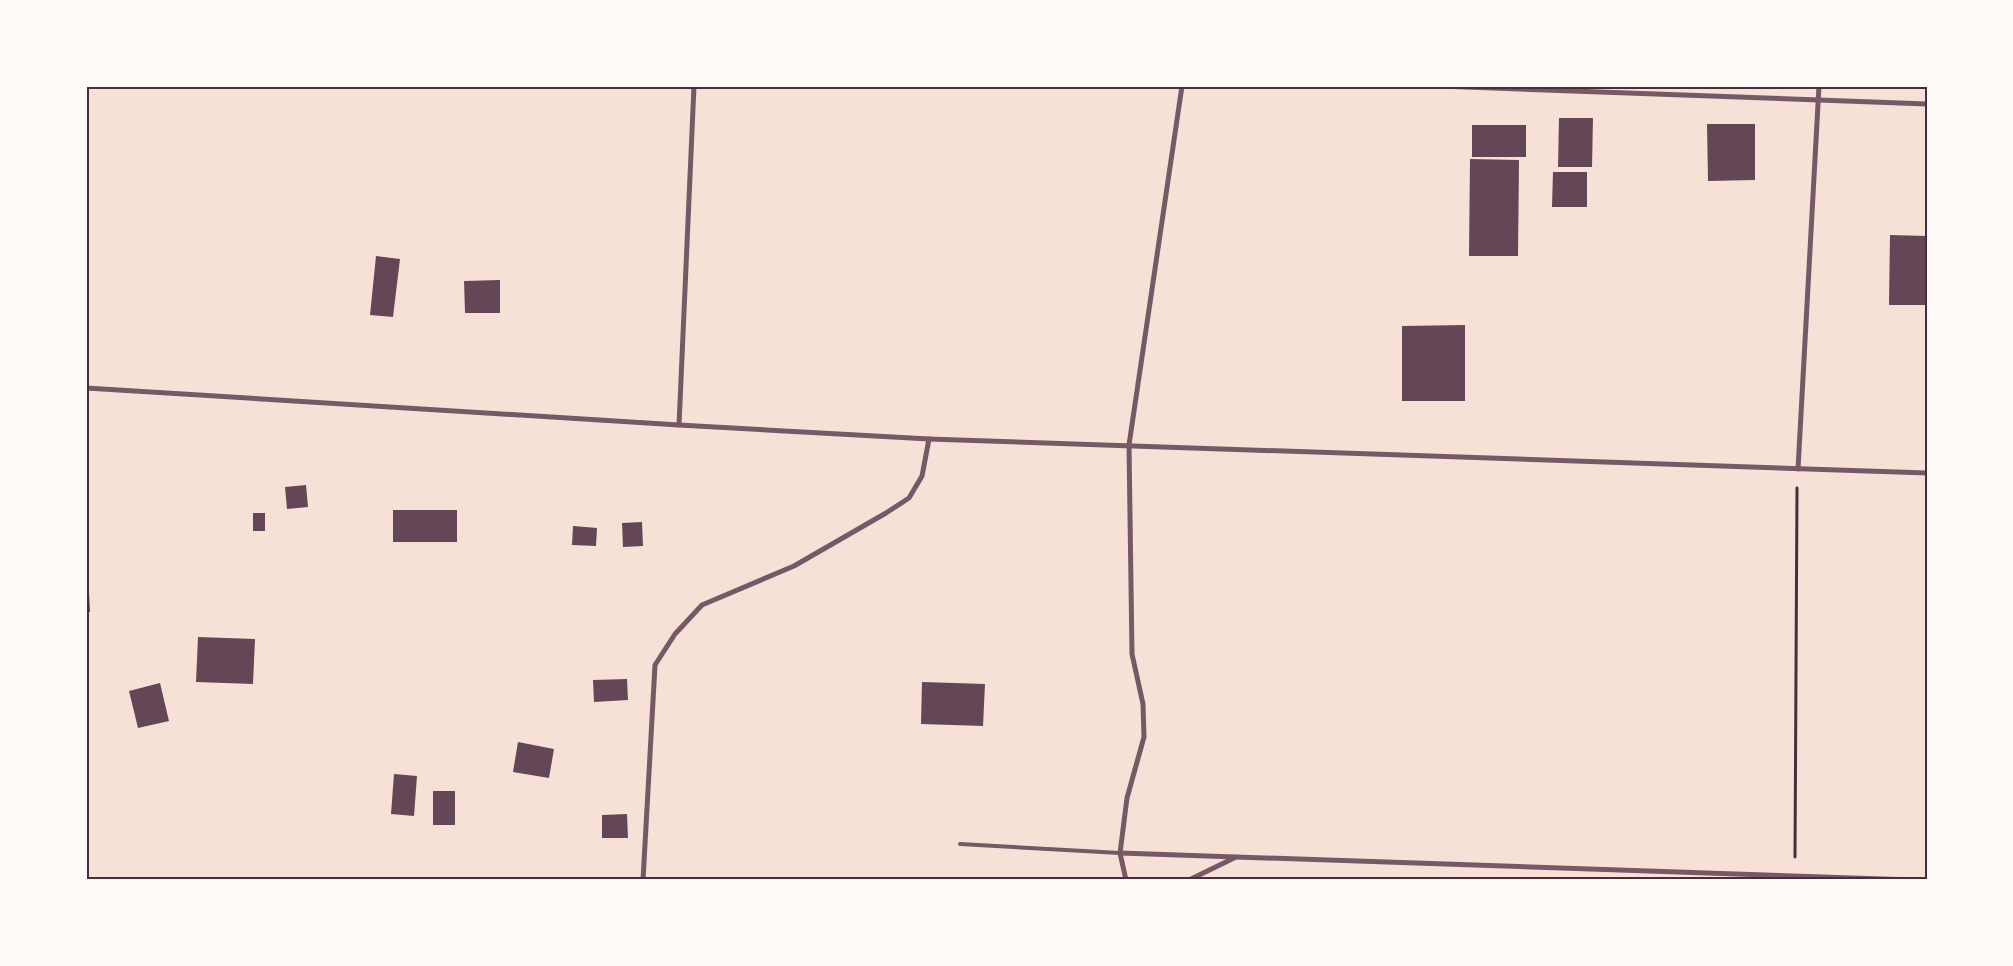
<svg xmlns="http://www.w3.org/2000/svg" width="2013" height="966" font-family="Montserrat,sans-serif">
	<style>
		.building { fill: #644757 }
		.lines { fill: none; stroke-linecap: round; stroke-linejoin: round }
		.path { stroke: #4a2c40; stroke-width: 3 }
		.service { stroke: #755966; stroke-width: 4 }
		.minor { stroke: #755966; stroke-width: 5 }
		.neatline { fill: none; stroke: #4a2c40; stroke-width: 2 }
	</style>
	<rect width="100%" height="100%" fill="#f7e1d7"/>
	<g class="building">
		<polygon points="1559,118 1593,118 1592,167 1558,167"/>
		<polygon points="1707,124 1755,124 1755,180 1708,181"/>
		<rect x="1472" y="125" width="54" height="32"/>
		<polygon points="1470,159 1519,160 1518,256 1469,256"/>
		<polygon points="1553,172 1587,172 1587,207 1552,207"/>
		<polygon points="1890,235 1927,236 1927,305 1889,305"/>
		<polygon points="376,256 400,259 393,317 370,315"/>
		<polygon points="500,280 500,313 465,313 464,281"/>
		<polygon points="1465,325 1465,401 1402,401 1402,326"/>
		<polygon points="306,485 308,507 287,509 285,487"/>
		<rect x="393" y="510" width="64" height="32"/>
		<rect x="253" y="513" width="12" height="18"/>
		<polygon points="642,522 643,546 623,547 622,523"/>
		<polygon points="573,526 597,528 596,546 572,545"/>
		<polygon points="86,592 89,592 90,612 86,612"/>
		<polygon points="198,637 255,639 253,684 196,682"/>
		<polygon points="627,679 628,700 594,702 593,680"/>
		<polygon points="922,682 985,684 983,726 921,724"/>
		<polygon points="160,683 169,721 138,728 129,691"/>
		<polygon points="518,742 554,749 549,778 513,772"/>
		<polygon points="394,774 417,776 414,816 391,814"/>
		<rect x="433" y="791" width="22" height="34"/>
		<polygon points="627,814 628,838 602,838 602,815"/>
	</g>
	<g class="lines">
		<polyline class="path" points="1795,857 1797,488"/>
		<polyline class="service" points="960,844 1120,853"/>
		<g class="minor">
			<polyline points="1439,86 1927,104"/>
			<polyline points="86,388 679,425 929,439 1927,473"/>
			<polyline points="679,425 694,86"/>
			<polyline points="1798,469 1819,86"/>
			<polyline points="1120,853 1913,880"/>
			<polyline points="643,880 655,665 675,634 702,605 794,566 886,513 909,498 922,476 929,439"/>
			<polyline points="1126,880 1120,853 1127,798 1144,737 1143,704 1132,654 1129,445 1182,86"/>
			<polyline points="1189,880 1234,858"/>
		</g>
	</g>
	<rect width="2013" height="966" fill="none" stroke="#fffaf5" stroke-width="175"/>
	<rect x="88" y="88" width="1838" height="790" class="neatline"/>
</svg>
